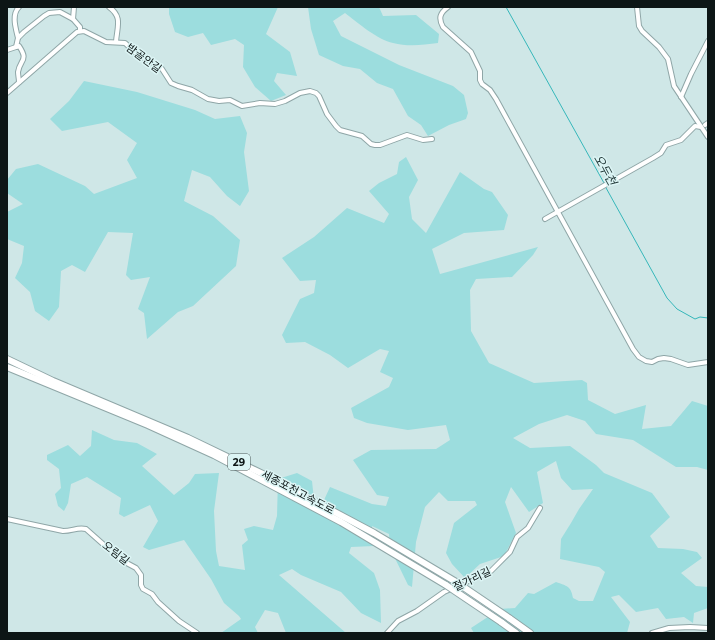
<svg xmlns="http://www.w3.org/2000/svg" width="715" height="640" font-family="Montserrat,'Noto Sans KR',sans-serif">
	<style>
		.green { fill: #9cddde }
		.lines { fill: none; stroke-linecap: round; stroke-linejoin: round }
		.stream { stroke: #36b7ba; stroke-width: 1 }
		.minor-casing { stroke: #8fa6a7; stroke-width: 6 }
		.highway-casing { stroke: #8fa6a7; stroke-width: 8 }
		.minor { stroke: #fff; stroke-width: 4 }
		.highway { stroke: #fff; stroke-width: 6 }
		.highway-bridge-casing { stroke: #8fa6a7; stroke-width: 8; stroke-linecap: butt }
		.highway-bridge { stroke: #fff; stroke-width: 6 }
		.labels { text-anchor: middle; stroke-width: 3; stroke-linejoin: round; paint-order: stroke }
		.shield { fill: #dcf5f5; stroke: #4b5959; stroke-width: 1 }
		.shield-label { font-size: 10px; font-weight: bold; fill: #0d1616 }
		.street-label { font-size: 11px; fill: #0d1616; stroke: #dcf5f5 }
		.water-label { font-size: 12px; font-style: italic; fill: #1f3535; stroke: #dcf5f5 }
	</style>
	<rect width="100%" height="100%" fill="#cfe7e7"/>
	<g class="green">
		<polygon points="169,7 278,7 266,34 290,52 297,76 277,73 274,81 286,95 271,101 255,87 243,67 244,45 235,39 211,45 203,33 188,37 175,32 169,14"/>
		<path d="M308 7H379L383 16 416 15 439 34 438 43C423 45 408 47 393 43 378 40 358 23 345 13L333 21 341 36 399 65 453 86 464 95 468 113 466 119 449 125 428 136 421 125 408 116 393 89 377 83 360 69 343 66 319 55 311 29Z"/>
		<polygon points="84,81 137,92 195,110 215,119 240,116 247,133 244,152 249,191 240,206 227,196 210,177 192,170 184,201 213,216 240,240 236,266 193,306 178,312 147,339 144,313 138,309 150,277 131,280 126,275 133,233 108,232 85,272 72,265 61,271 59,307 49,321 35,311 30,292 15,278 22,263 24,246 7,239 7,212 23,204 7,193 7,180 16,169 38,164 85,186 94,194 137,178 127,160 137,143 108,122 62,131 50,119 69,101"/>
		<path d="M406 157 418 180 409 197 412 219 426 233 460 172 484 189 492 192 508 215 504 230 464 233 432 249 440 274 538 247 533 255 512 277 476 279 470 290 471 331 489 363 534 383 582 380 587 383 588 400 615 414 646 405 642 429 671 426 692 401 708 406V470L697 467H676L633 440 596 434 585 421 567 415 539 424 513 438 530 448 570 446 596 465 604 473 652 493 670 517 650 536 658 548 683 549 697 552 702 558 681 573 696 586 708 587V608L694 613 693 623 684 617 666 619 658 608 636 612 619 595 611 597 630 622 627 633H474L471 628 500 609 515 608 528 593 534 594 556 582C567 586 571 586 573 598L579 601H593L605 572 599 567 560 559 561 539 571 523 579 509 593 489 572 490 561 478 556 461 537 472 543 503 529 512 511 487 505 502 516 533 504 556 480 564 465 578 452 564 446 553 454 523 477 505 475 501H448L439 492 425 507 416 542 412 587 408 585 390 548 389 534 372 526 374 546 351 547 349 553 374 573 380 590 381 623 361 613 341 592 301 575 292 569 279 575 346 633H286L278 613 265 610 255 627 258 633H221L241 619 239 616 224 603 211 579 184 540 149 550 143 547 158 521 150 505 124 517 119 514 121 498 87 477 71 484 68 503 64 511 58 506 55 494 61 488 59 469 47 460V455L68 445 80 456 91 446 92 430 114 440 137 443 157 454 142 466 174 495 189 483 195 474 219 473 214 511 216 551 219 566 245 570 242 545 248 540 244 529 254 526 273 530 277 516 278 479 297 473 312 481 314 500 319 511 330 487 372 504 386 506 389 497 377 495 353 460 371 450 436 449 450 440 446 425 408 430 367 423 354 418 351 408 389 387 393 378 380 372 389 351 380 349 348 368 330 355 305 342 286 343 282 335 300 299 314 293 316 280 300 281 282 258 314 237 347 208 384 223 389 214 369 191 379 183 397 174 399 162Z"/>
	</g>
	<g class="lines">
		<g class="stream">
			<polyline points="506,7 604,183"/>
			<polyline points="605,186 667,298 677,309 695,319 700,317 708,318"/>
			<polyline points="7,405 7,416"/>
		</g>
		<g class="minor-casing">
			<g id="minor">
				<path d="M109 7C123 17 117 27 116 42"/>
				<path d="M448 7C440 13 438 18 443 27L471 52 480 71V80L482 84 490 90 496 99 633 349 639 357 646 361 652 362 658 359 664 358 671 359 688 365 708 362"/>
				<polyline points="637,7 639,26 642,31 659,47 668,59 674,86 708,137"/>
				<polyline points="73,19 74,7"/>
				<path d="M18 38C16 29 11 15 19 7"/>
				<polyline points="16,47 18,38 24,32 44,16 49,13 60,12 73,19 80,27 80,31"/>
				<path d="M7 50 19 46C29 61 20 59 18 72 18 75 19 79 19 82"/>
				<polyline points="7,93 77,32 84,31 106,42 125,43 137,54 150,61 162,69 171,83 178,86 192,90 208,99 219,101 230,100 242,106 260,103 275,104 285,101 300,93 310,91 316,93 319,96 327,114 336,126 340,130 362,136 371,144 375,145 380,145 407,135 423,140 432,139"/>
				<polyline points="681,97 691,74 708,41"/>
				<polyline points="705,125 708,123"/>
				<polyline points="545,219 653,158 661,153 666,145 681,140 695,126 701,127"/>
				<path d="M7 519 63 531C73 531 77 527 86 529L121 560 136 568 141 575V585L143 589 152 594 158 602 179 621 197 633"/>
				<polyline points="387,633 398,621 417,611 444,592 491,571 510,552 517,537 528,528 540,508"/>
				<polyline points="652,633 669,628 690,627 708,628"/>
			</g>
		</g>
		<g class="highway-casing">
			<g id="highway">
				<polyline points="7,359 53,381 188,438 267,476 374,533 456,582"/>
				<polyline points="7,367 148,425 214,455 341,522 446,585"/>
				<polyline points="509,618 530,633"/>
				<polyline points="501,622 516,633"/>
			</g>
		</g>
		<use href="#minor" class="minor"/>
		<use href="#highway" class="highway"/>
		<g class="highway-bridge-casing">
			<g id="highway-bridge">
				<polyline points="456,582 509,618"/>
				<polyline points="446,585 501,622"/>
			</g>
		</g>
		<use href="#highway-bridge" class="highway-bridge"/>
	</g>
	<g class="labels">
		<rect class="shield" x="228" y="454" width="22" height="16" rx="3"/>
		<g class="shield-label">
			<text x="239" y="466">29</text>
		</g>
		<g class="street-label">
			<text transform="translate(144 58) rotate(36)" y="4">밤골안길</text>
			<text transform="translate(298 492) rotate(28)" y="4">세종포천고속도로</text>
			<text transform="translate(116 553) rotate(38)" y="4">오림길</text>
			<text transform="translate(472 579) rotate(-25)" y="4">절가리길</text>
		</g>
		<g class="water-label">
			<text transform="translate(605 170) rotate(61)" y="4">오두천</text>
		</g>
	</g>
	<rect width="715" height="640" fill="none" stroke="#0d1616" stroke-width="16"/>
</svg>
